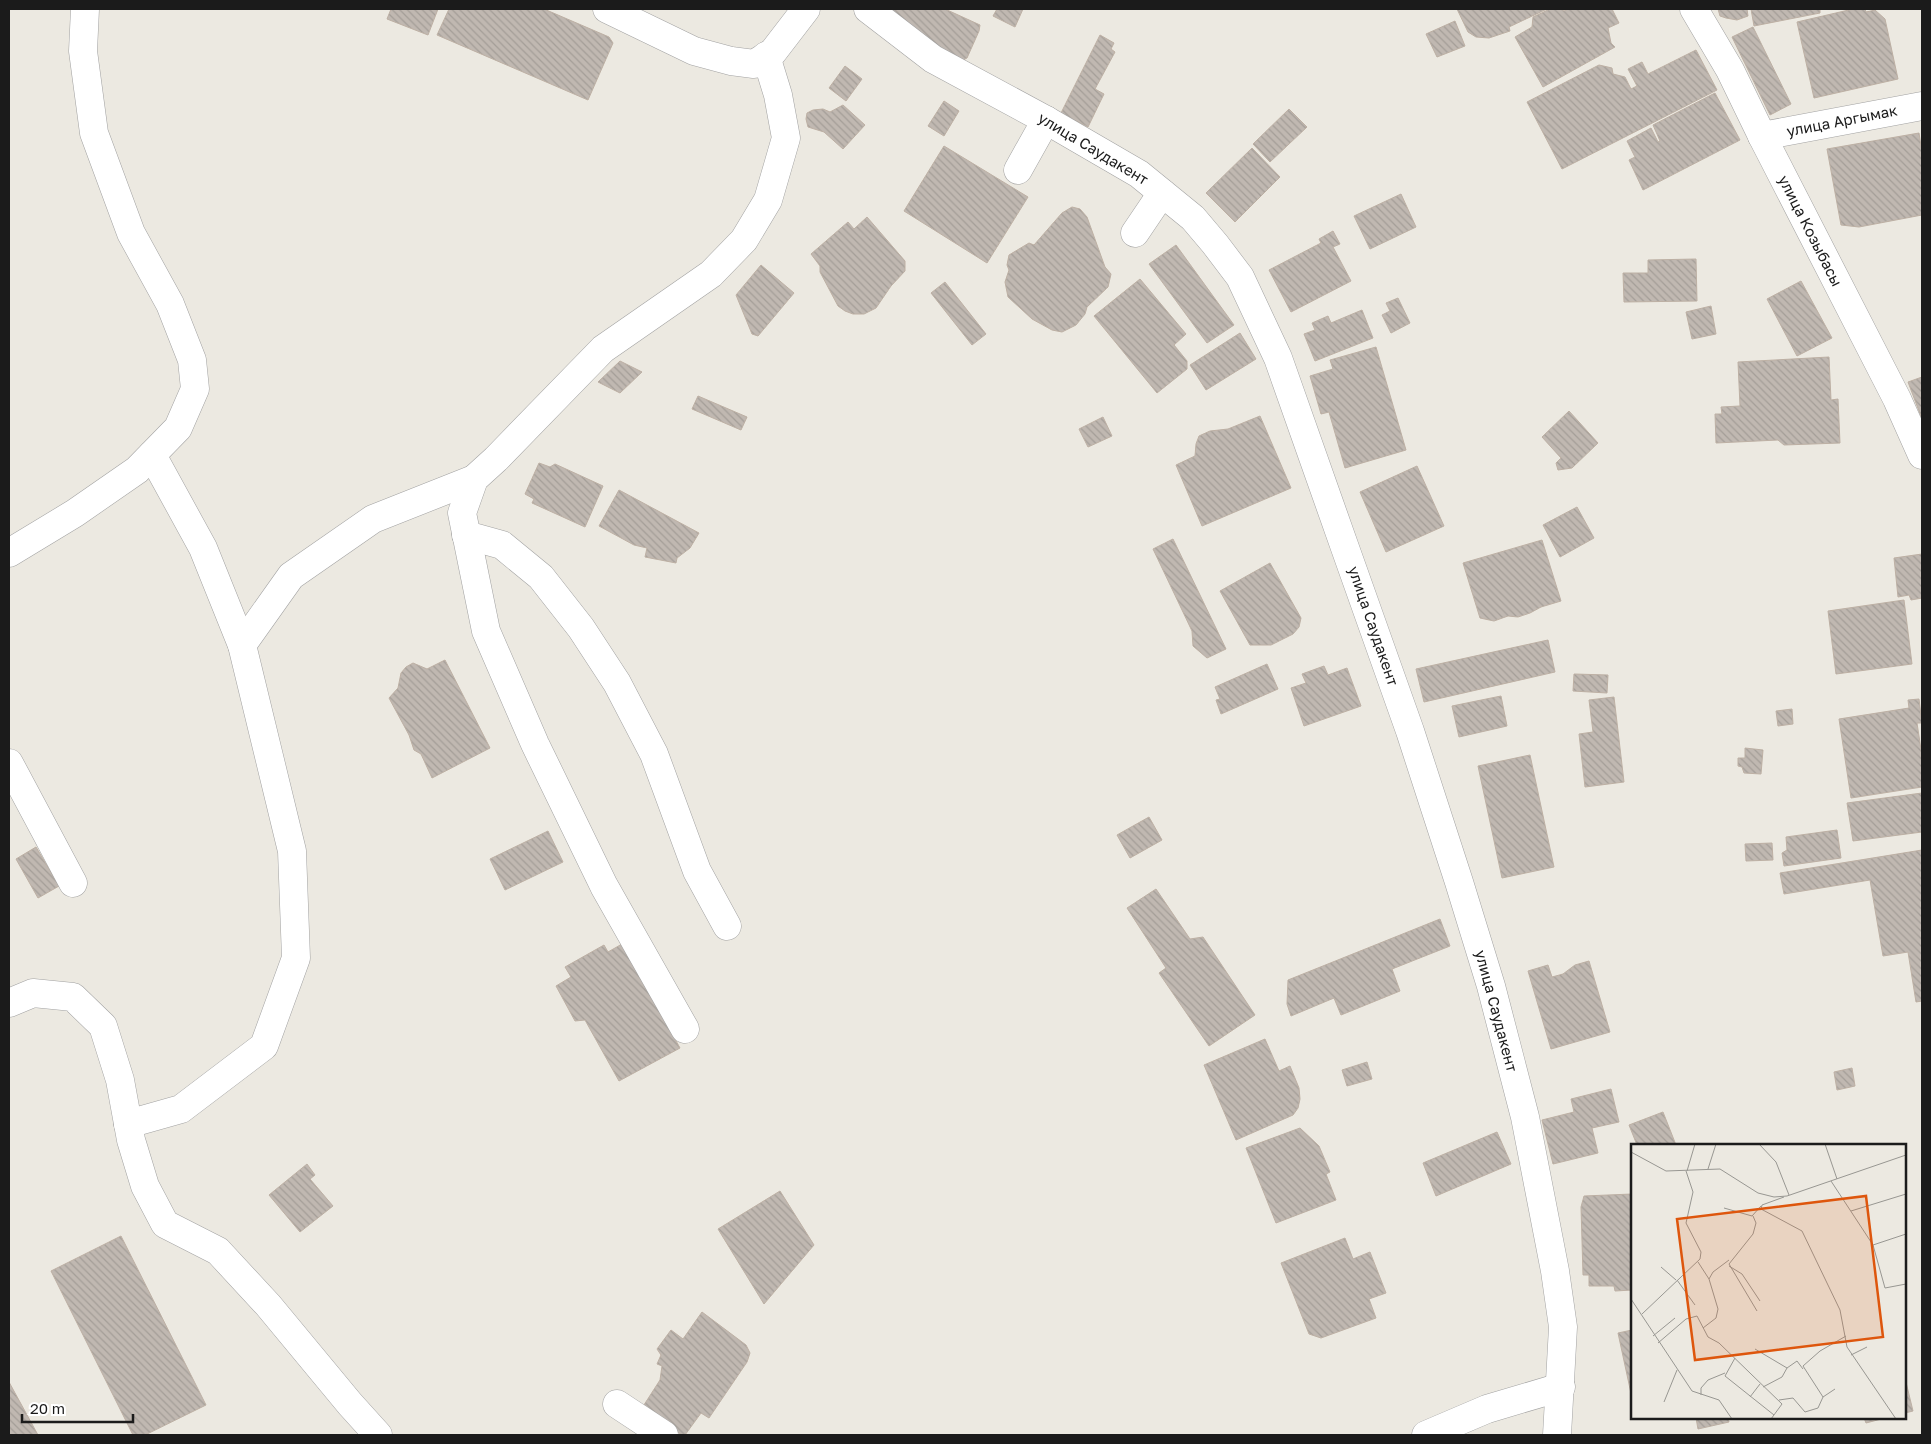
<svg xmlns="http://www.w3.org/2000/svg" width="1931" height="1444" font-family="'Golos Text',sans-serif">
	<style>
		.building { fill: url(#building-back-hatch); stroke: #bdb0a4 }
		.lines { fill: none; stroke-linecap: round; stroke-linejoin: round }
		.street-casing { stroke: #a2a2a2; stroke-width: 29 }
		.street { stroke: #fff; stroke-width: 28 }
		.labels { text-anchor: middle; stroke-width: 4; stroke-linejoin: round; paint-order: stroke }
		.street-label { font-size: 15px; fill: #1b1b1b; stroke: #fff }
		.inset-road { fill: none; stroke: #989792; stroke-width: 1 }
		.view { fill: #de560d; fill-opacity: 0.15; stroke: #de560d; stroke-width: 2.5 }
		.inset-edge { fill: none; stroke: #1b1b1b; stroke-width: 2.5 }
	</style>
	<defs>
		<pattern id="building-back-hatch" width="6" height="6" patternUnits="userSpaceOnUse" patternTransform="scale(1.25)"><rect width="6" height="6" fill="#c0b8b1"/><path d="M-1 5l2 2M0 0l6 6M5-1l2 2" fill="none" stroke="#a49e98"/></pattern>
	</defs>
	<rect width="100%" height="100%" fill="#ece9e1"/>
	<g class="building">
		<polygon points="391,9 438,9 428,35 387,19"/>
		<polygon points="449,9 544,9 609,37 613,43 588,100 437,35"/>
		<polygon points="889,9 945,9 980,25 979,31 967,58 961,61 912,38"/>
		<polygon points="997,9 1023,9 1015,27 993,16"/>
		<polygon points="1457,9 1547,9 1509,27 1510,31 1489,38 1476,37 1468,32"/>
		<polygon points="1550,9 1561,9 1564,11 1568,9 1612,9 1619,23 1608,28 1611,43 1615,47 1543,87 1515,37 1532,27 1533,17"/>
		<polygon points="1718,9 1747,9 1748,16 1737,20 1726,18 1720,16"/>
		<polygon points="1751,9 1820,9 1820,13 1754,26"/>
		<polygon points="1853,9 1865,9 1866,12 1875,10 1885,19 1898,79 1814,98 1797,22"/>
		<polygon points="1455,21 1465,46 1437,57 1426,34"/>
		<polygon points="1753,27 1791,104 1770,115 1732,37"/>
		<polygon points="1100,35 1114,43 1111,49 1115,52 1095,89 1104,94 1088,127 1061,113"/>
		<polygon points="1696,50 1717,90 1562,169 1527,102 1599,65 1612,68 1613,74 1625,77 1631,89 1637,86 1628,69 1642,62 1648,74"/>
		<polygon points="845,66 862,79 846,101 829,88"/>
		<polygon points="1715,93 1740,140 1643,190 1629,160 1635,157 1627,141 1651,128 1658,142 1660,141 1653,125"/>
		<polygon points="944,101 959,111 944,136 928,126"/>
		<polygon points="843,105 865,125 843,149 824,132 808,127 806,119 807,113 813,110 823,109 830,112"/>
		<polygon points="1289,109 1307,127 1270,162 1253,144"/>
		<polygon points="1919,133 1922,152 1922,215 1859,227 1841,225 1827,149"/>
		<polygon points="944,146 1028,197 987,263 904,211"/>
		<polygon points="1252,148 1280,177 1235,222 1206,193"/>
		<polygon points="1401,194 1416,227 1370,249 1354,216"/>
		<polygon points="1072,207 1080,209 1087,217 1105,267 1111,274 1108,287 1087,307 1085,314 1076,325 1062,332 1052,330 1032,319 1008,297 1005,282 1009,270 1007,265 1009,255 1029,243 1034,245 1062,213"/>
		<polygon points="867,217 905,261 905,271 891,286 876,308 864,314 853,314 845,311 838,306 820,272 820,266 811,254 848,222 854,229"/>
		<polygon points="1333,231 1340,244 1333,247 1351,281 1291,312 1269,270 1321,243 1319,239"/>
		<polygon points="1176,245 1234,325 1207,343 1149,264"/>
		<polygon points="1696,259 1697,301 1624,302 1623,273 1648,273 1648,260"/>
		<polygon points="761,265 794,293 758,336 752,334 736,295"/>
		<polygon points="1140,279 1186,334 1174,345 1187,361 1187,369 1157,393 1094,316"/>
		<polygon points="1801,281 1832,338 1797,356 1767,299"/>
		<polygon points="945,282 986,334 972,345 931,293"/>
		<polygon points="1398,298 1410,323 1391,333 1382,315 1390,311 1386,303"/>
		<polygon points="1711,306 1716,334 1692,339 1686,312"/>
		<polygon points="1362,310 1373,338 1315,361 1304,334 1315,330 1312,323 1328,316 1331,323"/>
		<polygon points="1240,333 1256,359 1206,390 1190,365"/>
		<polygon points="1376,347 1406,450 1345,468 1329,412 1321,414 1310,376 1333,369 1330,360"/>
		<polygon points="1829,357 1831,400 1838,399 1840,443 1784,445 1778,440 1716,443 1715,414 1722,414 1721,407 1740,406 1738,362"/>
		<polygon points="620,361 642,372 620,393 598,382"/>
		<polygon points="1922,377 1922,419 1908,382"/>
		<polygon points="698,396 747,417 741,430 692,409"/>
		<polygon points="1569,411 1598,443 1572,468 1558,470 1556,463 1561,458 1542,437"/>
		<polygon points="1260,416 1291,488 1202,526 1176,465 1195,456 1196,444 1199,436 1210,431 1228,429"/>
		<polygon points="1103,417 1112,436 1088,447 1079,429"/>
		<polygon points="539,463 550,467 555,464 603,486 585,527 532,503 534,499 525,494"/>
		<polygon points="1417,466 1444,526 1386,552 1360,492"/>
		<polygon points="619,490 699,533 690,548 677,558 676,563 645,557 647,548 634,545 599,526"/>
		<polygon points="1577,507 1594,538 1560,557 1543,525"/>
		<polygon points="1173,539 1226,649 1207,658 1193,646 1192,631 1153,549"/>
		<polygon points="1542,540 1561,601 1541,607 1530,613 1518,617 1508,616 1494,621 1480,618 1463,563"/>
		<polygon points="1922,554 1922,598 1911,600 1909,595 1898,597 1894,558"/>
		<polygon points="1270,563 1301,618 1299,627 1293,634 1271,645 1250,645 1220,591"/>
		<polygon points="1904,600 1912,664 1836,674 1828,611"/>
		<polygon points="1548,640 1555,672 1424,702 1416,669"/>
		<polygon points="445,660 490,748 432,778 421,754 414,750 409,735 389,698 398,688 401,673 406,667 413,663 427,669"/>
		<polygon points="1267,664 1278,689 1221,714 1216,700 1220,699 1215,687"/>
		<polygon points="1324,666 1328,675 1347,668 1361,706 1304,726 1291,688 1306,683 1302,674"/>
		<polygon points="1574,674 1608,675 1607,693 1573,691"/>
		<polygon points="1501,696 1507,726 1459,737 1452,706"/>
		<polygon points="1614,697 1624,782 1585,787 1579,734 1593,732 1589,700"/>
		<polygon points="1919,699 1922,723 1917,723 1922,756 1922,787 1851,798 1839,719 1909,708 1908,700"/>
		<polygon points="1792,709 1793,724 1778,726 1776,711"/>
		<polygon points="1745,748 1763,750 1761,774 1744,773 1742,767 1738,766 1738,758 1745,758"/>
		<polygon points="1530,755 1554,867 1502,878 1478,766"/>
		<polygon points="1922,793 1922,832 1853,841 1847,803"/>
		<polygon points="1149,817 1162,840 1130,858 1117,835"/>
		<polygon points="1837,830 1841,858 1784,866 1782,853 1787,850 1786,837"/>
		<polygon points="548,831 563,862 505,890 490,859"/>
		<polygon points="1772,843 1773,860 1746,861 1745,844"/>
		<polygon points="36,847 59,886 38,898 16,859"/>
		<polygon points="1922,850 1922,1001 1916,1002 1908,952 1883,956 1870,880 1784,894 1780,873"/>
		<polygon points="1156,889 1190,939 1203,937 1255,1015 1209,1046 1159,973 1166,968 1127,908"/>
		<polygon points="1440,919 1450,946 1392,969 1400,991 1341,1015 1334,998 1291,1016 1287,1004 1288,980"/>
		<polygon points="622,944 680,1048 619,1081 585,1020 575,1021 556,986 571,977 565,967 604,945 608,952"/>
		<polygon points="1589,961 1610,1032 1551,1049 1528,971 1548,965 1552,977 1563,974 1575,965"/>
		<polygon points="1265,1039 1279,1071 1290,1066 1299,1088 1300,1099 1298,1108 1293,1115 1236,1140 1204,1065"/>
		<polygon points="1367,1062 1372,1079 1347,1086 1342,1070"/>
		<polygon points="1852,1068 1855,1086 1837,1090 1834,1072"/>
		<polygon points="1611,1089 1619,1122 1592,1128 1598,1153 1553,1164 1542,1120 1574,1112 1571,1099"/>
		<polygon points="1663,1112 1676,1145 1637,1145 1629,1125"/>
		<polygon points="1300,1128 1319,1146 1330,1172 1326,1174 1336,1200 1276,1223 1246,1148"/>
		<polygon points="1497,1132 1511,1164 1436,1196 1423,1163"/>
		<polygon points="307,1164 315,1175 310,1179 333,1206 300,1232 269,1195"/>
		<polygon points="780,1191 814,1245 764,1304 718,1229"/>
		<polygon points="1632,1194 1632,1290 1615,1291 1614,1286 1589,1286 1589,1275 1583,1275 1581,1207 1584,1196"/>
		<polygon points="121,1236 206,1405 145,1435 133,1435 51,1271"/>
		<polygon points="1345,1238 1353,1259 1370,1252 1386,1293 1369,1299 1376,1318 1321,1338 1309,1334 1281,1263"/>
		<polygon points="702,1312 746,1345 750,1353 747,1362 709,1418 701,1413 685,1435 682,1435 642,1408 660,1380 662,1366 657,1364 661,1355 657,1349 671,1330 683,1339"/>
		<polygon points="1632,1330 1632,1398 1618,1333"/>
		<polygon points="1905,1378 1913,1411 1905,1413"/>
		<polygon points="9,1382 38,1435 9,1435"/>
		<polygon points="1696,1418 1728,1418 1729,1422 1698,1429"/>
		<polygon points="1864,1418 1885,1418 1866,1423"/>
	</g>
	<g class="lines">
		<g class="street-casing">
			<g id="street">
				<polyline points="607,9 694,51 731,61 754,64 773,52 806,9"/>
				<polyline points="868,9 933,59 1046,120 1139,174 1193,218 1215,244 1240,277 1278,358 1344,545 1410,731 1459,882 1491,986 1525,1117 1555,1271 1563,1327 1557,1435"/>
				<polyline points="1694,9 1730,70 1762,136 1897,399 1922,455"/>
				<polyline points="1762,136 1922,106"/>
				<polyline points="1018,170 1046,120"/>
				<polyline points="1135,233 1162,193"/>
				<polyline points="466,535 502,545 541,577 581,628 617,683 654,754 697,871 727,926"/>
				<polyline points="9,553 75,513 137,470 178,428 195,389 192,360 170,304 131,233 94,133 83,51 85,9"/>
				<polyline points="242,645 291,576 373,519 474,479"/>
				<polyline points="9,763 73,883"/>
				<polyline points="9,1003 33,993 73,997 103,1026 120,1080 131,1140 145,1186 165,1224 218,1251 268,1305 350,1404 378,1435"/>
				<polyline points="685,1029 604,886 535,744 486,631 462,513 474,479 496,459 603,349 711,274 744,240 768,200 786,138 778,95 766,56"/>
				<polyline points="128,1124 181,1109 264,1046 296,958 292,851 242,645 203,548 152,455"/>
				<polyline points="617,1404 664,1435"/>
				<polyline points="1426,1435 1487,1409 1561,1387"/>
			</g>
		</g>
		<use href="#street" class="street"/>
	</g>
	<g class="labels">
		<g class="street-label">
			<text transform="translate(1842 121) rotate(-11)" y="5">улица Аргымак</text>
			<text transform="translate(1093 149) rotate(31)" y="5">улица Саудакент</text>
			<text transform="translate(1810 231) rotate(63)" y="5">улица Козыбасы</text>
			<text transform="translate(1373 626) rotate(71)" y="5">улица Саудакент</text>
			<text transform="translate(1496 1011) rotate(75)" y="5">улица Саудакент</text>
		</g>
	</g>
	<g transform="translate(1631 1144)">
		<rect width="275" height="275" fill="#ece9e1"/>
		<path class="inset-road" d="M128 0 145 18 158 51M194 0 206 35M0 8 35 27 89 25 127 49 143 53 156 52 275 11M77 25 85 0M56 27 64 0M200 37 242 101 254 144 275 140M153 53 131 61 130 65 171 87 209 166 216 203 265 275M93 64 121 72 130 62M220 67 275 50M122 72 125 79 122 90 98 120 126 167M242 101 275 90M67 118 78 135 87 165 85 174 72 184M98 122 111 130 129 157M30 123 45 136M78 135 82 128 98 116M46 136 64 161M0 155 61 247 88 256 101 275M11 170 69 115 70 108 55 79 62 48 55 27M22 192 44 174M27 199 55 175 66 172 77 193 88 199 151 260 140 275M124 205 156 224 166 217 172 225M220 211 236 203M104 214 94 232 143 271M132 243 151 233 156 224M204 245 192 253 172 222 189 207 215 192M70 251V244L77 236 94 229M119 253 129 240M148 256 162 254 174 268 187 264 192 253M33 258 46 226"/>
		<path class="view" d="M235 52 252 193 64 216 46 75Z"/>
		<rect width="275" height="275" class="inset-edge"/>
	</g>
	<rect width="1931" height="1444" fill="none" stroke="#1b1b1b" stroke-width="20"/>
	<path d="M22 1414v8h111v-8" fill="none" stroke="#1b1b1b" stroke-width="2.5"/>
	<text x="30" y="1414" font-size="15" fill="#1b1b1b" stroke="#ffffff" stroke-width="4" paint-order="stroke">20 m</text>
</svg>
